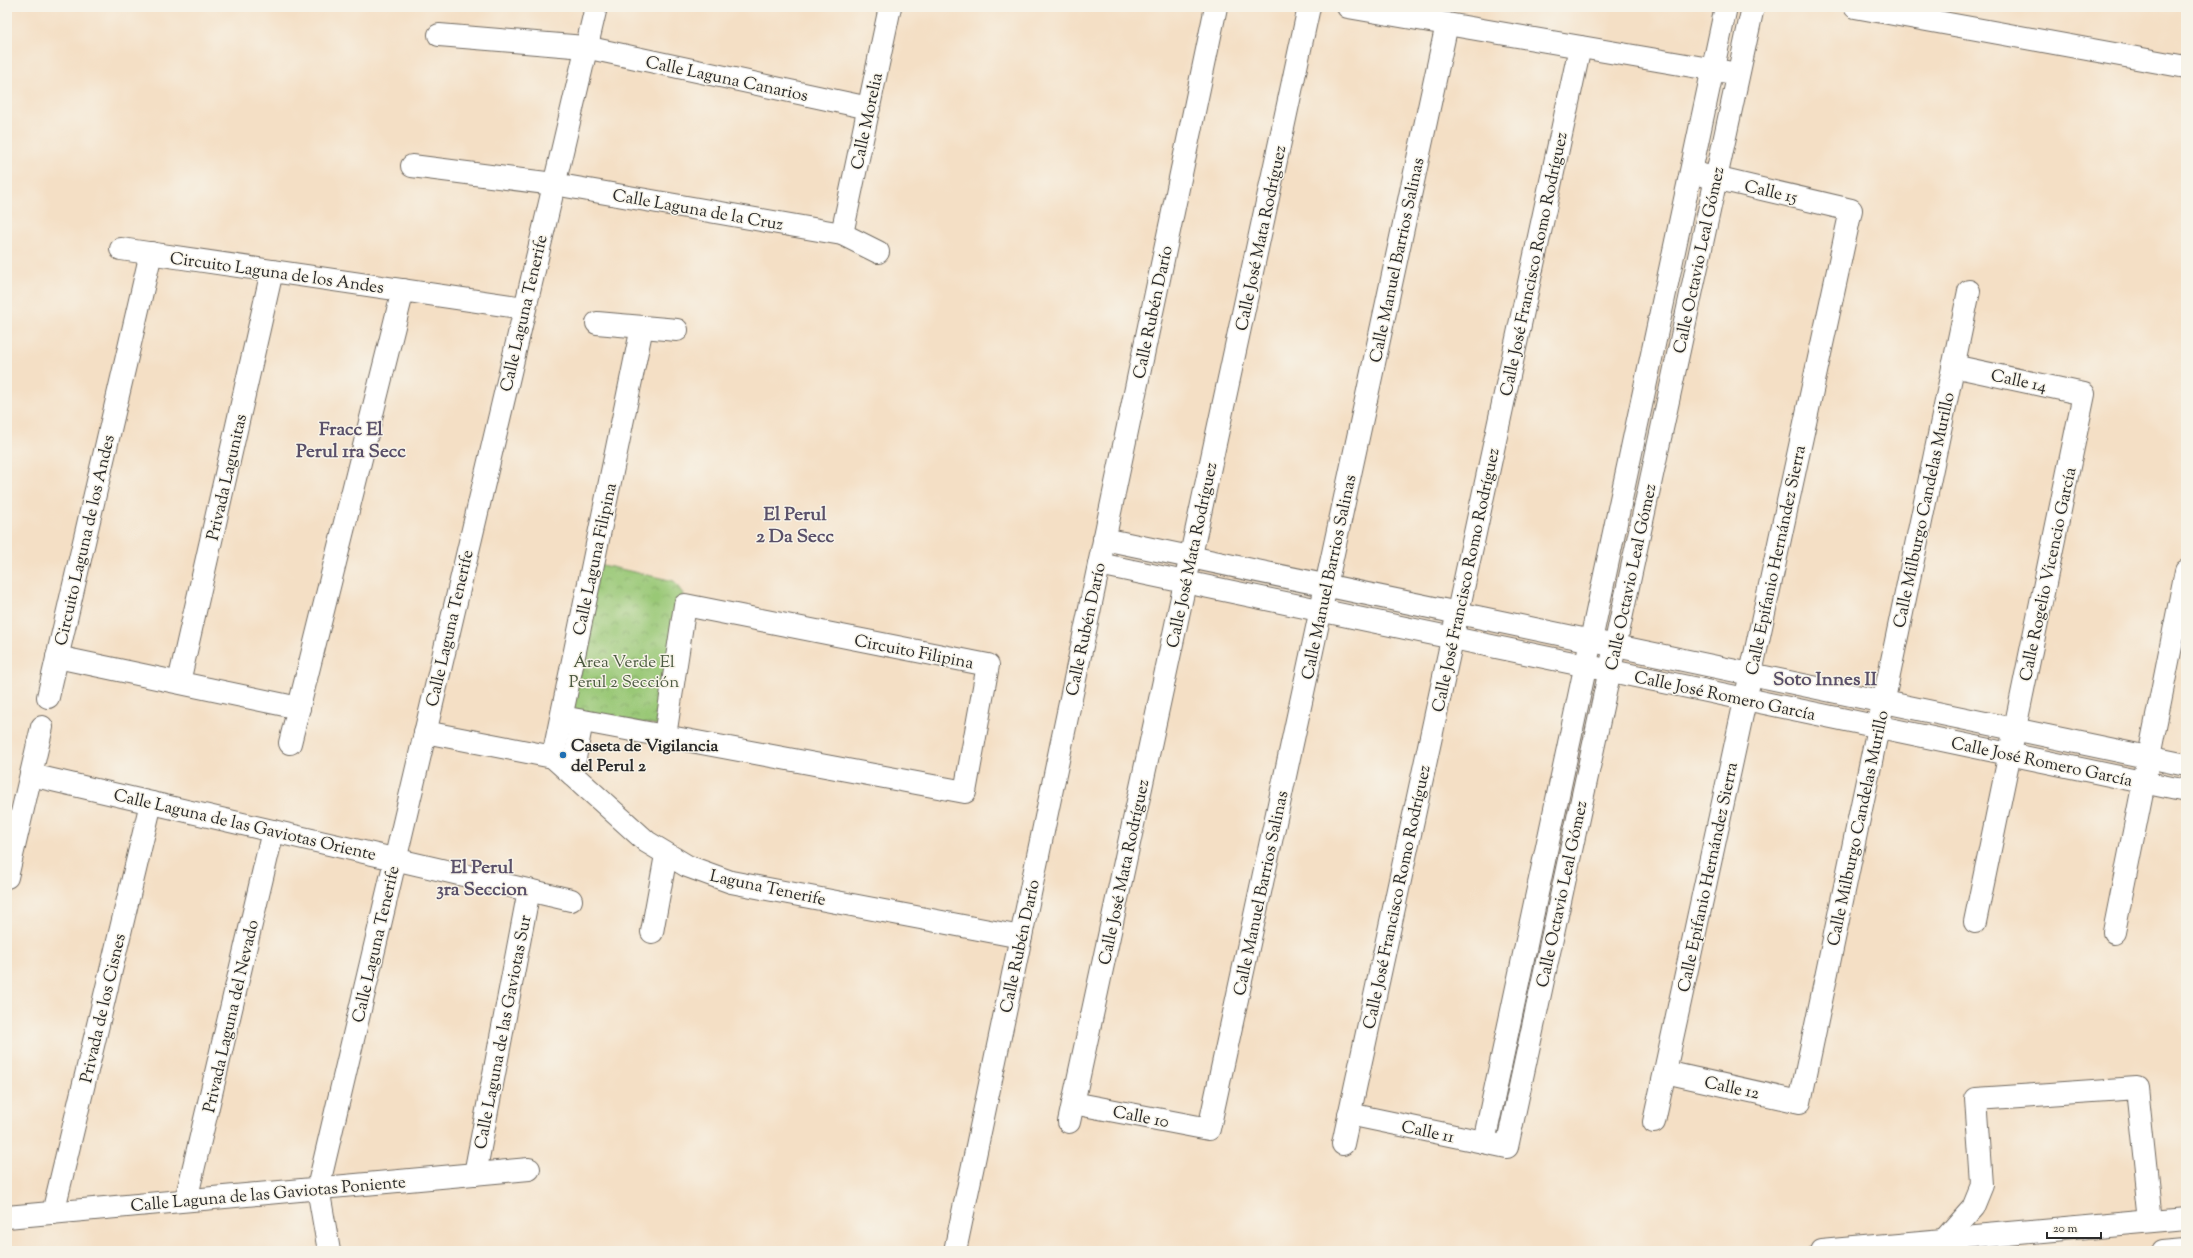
<svg xmlns="http://www.w3.org/2000/svg" width="2193" height="1258" font-family="'Sorts Mill Goudy',serif">
	<style>
		.park { fill: url(#park-crowns); stroke: #627a50 }
		.lines { fill: none; stroke-linecap: round; stroke-linejoin: round }
		.minor-casing { stroke: #716a61; stroke-width: 24 }
		.highway-casing { stroke: #716a61; stroke-width: 24 }
		.minor { stroke: #fff; stroke-width: 22 }
		.highway { stroke: #fff; stroke-width: 22 }
		.poi-dot { fill: #1f6fb2; stroke: #f7f3e8; stroke-width: 1.5 }
		.labels { text-anchor: middle; stroke-width: 3; stroke-linejoin: round; paint-order: stroke }
		.street-label { font-size: 17px; fill: #2b2b2b; stroke: #f7f3e8 }
		.park-label { font-size: 17px; fill: #4c5a42; stroke: #f7f3e8 }
		.poi-label { font-size: 17px; font-weight: bold; fill: #2b2b2b; stroke: #f7f3e8; text-anchor: start }
		.quarter-label { font-size: 19px; font-weight: bold; fill: #5a5069; stroke: #f7f3e8 }
	</style>
	<defs>
		<pattern id="park-crowns" width="20" height="18" patternUnits="userSpaceOnUse"><rect width="20" height="18" fill="#99c876"/><path d="M2 6a3 3 0 1 1 6 0M12 15a3 3 0 1 1 6 0" fill="none" stroke="#7da361"/></pattern>
	</defs>
	<rect width="100%" height="100%" fill="#f7f3e8"/>
	<filter id="ink" filterUnits="userSpaceOnUse"><feTurbulence type="fractalNoise" baseFrequency=".025" numOctaves="2"/><feDisplacementMap in="SourceGraphic" scale="8" xChannelSelector="R" yChannelSelector="G"/><feConvolveMatrix kernelMatrix="1 2 1 2 8 2 1 2 1" color-interpolation-filters="sRGB"/></filter>
	<filter id="wash" filterUnits="userSpaceOnUse"><feTurbulence type="fractalNoise" baseFrequency=".012" numOctaves="4" result="noise"/><feDisplacementMap in="SourceGraphic" scale="16" xChannelSelector="R" yChannelSelector="G"/><feGaussianBlur stdDeviation="0.9" result="paint"/><feColorMatrix in="noise" values="0 0 0 0 0 0 0 0 0 0 0 0 0 0 0 0 0 1.4 0 .05"/><feComposite in="paint" operator="in"/></filter>
	<g filter="url(#wash)">
		<rect width="100%" height="100%" fill="#f4dfc5"/>
		<polygon class="park" points="598,564 674,581 683,594 662,726 568,712"/>
	</g>
	<g filter="url(#ink)">
		<g class="lines">
			<g class="minor-casing">
				<g id="minor">
					<polyline points="1348,7 1727,72"/>
					<polyline points="1855,7 2186,67"/>
					<polyline points="439,35 585,47 869,108"/>
					<polyline points="412,166 554,184 842,234 878,252"/>
					<polyline points="842,234 890,7"/>
					<polyline points="121,249 524,308"/>
					<polyline points="597,323 677,330"/>
					<polyline points="1953,366 2084,394 1975,922"/>
					<polyline points="1104,539 2186,765"/>
					<polyline points="1099,564 2186,791"/>
					<polyline points="57,657 299,708"/>
					<polyline points="179,682 272,271"/>
					<polyline points="48,697 151,253"/>
					<polyline points="562,717 965,792 988,665 685,605 665,736"/>
					<polyline points="425,732 553,757"/>
					<polyline points="290,743 403,290"/>
					<polyline points="553,757 647,842 687,866 731,882 1021,937"/>
					<polyline points="553,757 642,327"/>
					<polyline points="572,774 582,721"/>
					<polyline points="31,775 571,900"/>
					<polyline points="7,877 42,727"/>
					<polyline points="652,932 666,855"/>
					<polyline points="2114,932 2186,571"/>
					<polyline points="1665,1072 1800,1102 1969,291"/>
					<polyline points="1073,1103 1209,1129 1447,24"/>
					<polyline points="1349,1114 1507,1147 1753,7"/>
					<polyline points="1069,1122 1309,7"/>
					<polyline points="1654,1122 1851,210 1702,175"/>
					<polyline points="1484,1142 1726,7"/>
					<polyline points="1343,1144 1580,47"/>
					<polyline points="475,1174 529,890"/>
					<polyline points="186,1200 273,831"/>
					<polyline points="53,1213 151,803"/>
					<polyline points="7,1217 529,1169"/>
					<polyline points="1944,1240 1973,1207 1982,1185 1976,1099 2137,1088 2151,1221"/>
					<polyline points="329,1251 318,1188 596,7"/>
					<polyline points="955,1251 1216,7"/>
				</g>
			</g>
			<g class="highway-casing">
				<g id="highway">
					<polyline points="1821,1251 2186,1218"/>
					<polyline points="2163,1251 2186,1249"/>
				</g>
			</g>
			<use href="#minor" class="minor"/>
			<use href="#highway" class="highway"/>
		</g>
	</g>
	<circle class="poi-dot" cx="563" cy="755" r="4"/>
	<g class="labels">
		<g class="street-label">
			<text transform="translate(727 78) rotate(12)" y="6">Calle Laguna Canarios</text>
			<text transform="translate(866 121) rotate(-78)" y="6">Calle Morelia</text>
			<text transform="translate(1771 191) rotate(13)" y="6">Calle 15</text>
			<text transform="translate(698 209) rotate(10)" y="6">Calle Laguna de la Cruz</text>
			<text transform="translate(1260 238) rotate(-78)" y="6">Calle José Mata Rodríguez</text>
			<text transform="translate(1396 260) rotate(-78)" y="6">Calle Manuel Barrios Salinas</text>
			<text transform="translate(1698 260) rotate(-78)" y="6">Calle Octavio Leal Gómez</text>
			<text transform="translate(1533 264) rotate(-78)" y="6">Calle José Francisco Romo Rodríguez</text>
			<text transform="translate(277 272) rotate(8)" y="6">Circuito Laguna de los Andes</text>
			<text transform="translate(1152 312) rotate(-78)" y="6">Calle Rubén Darío</text>
			<text transform="translate(523 313) rotate(-77)" y="6">Calle Laguna Tenerife</text>
			<text transform="translate(2019 380) rotate(12)" y="6">Calle 14</text>
			<text transform="translate(226 477) rotate(-77)" y="6">Privada Lagunitas</text>
			<text transform="translate(1923 510) rotate(-78)" y="6">Calle Milburgo Candelas Murillo</text>
			<text transform="translate(84 540) rotate(-77)" y="6">Circuito Laguna de los Andes</text>
			<text transform="translate(1191 555) rotate(-78)" y="6">Calle José Mata Rodríguez</text>
			<text transform="translate(594 559) rotate(-78)" y="6">Calle Laguna Filipina</text>
			<text transform="translate(1775 560) rotate(-78)" y="6">Calle Epifanio Hernández Sierra</text>
			<text transform="translate(2047 574) rotate(-78)" y="6">Calle Rogelio Vicencio García</text>
			<text transform="translate(1328 577) rotate(-78)" y="6">Calle Manuel Barrios Salinas</text>
			<text transform="translate(1630 577) rotate(-78)" y="6">Calle Octavio Leal Gómez</text>
			<text transform="translate(1465 580) rotate(-78)" y="6">Calle José Francisco Romo Rodríguez</text>
			<text transform="translate(449 628) rotate(-77)" y="6">Calle Laguna Tenerife</text>
			<text transform="translate(1085 629) rotate(-78)" y="6">Calle Rubén Darío</text>
			<text transform="translate(914 651) rotate(11)" y="6">Circuito Filipina</text>
			<text transform="translate(1725 695) rotate(12)" y="6">Calle José Romero García</text>
			<text transform="translate(2042 761) rotate(12)" y="6">Calle José Romero García</text>
			<text transform="translate(245 824) rotate(13)" y="6">Calle Laguna de las Gaviotas Oriente</text>
			<text transform="translate(1857 828) rotate(-78)" y="6">Calle Milburgo Candelas Murillo</text>
			<text transform="translate(1123 872) rotate(-78)" y="6">Calle José Mata Rodríguez</text>
			<text transform="translate(1707 877) rotate(-78)" y="6">Calle Epifanio Hernández Sierra</text>
			<text transform="translate(768 887) rotate(12)" y="6">Laguna Tenerife</text>
			<text transform="translate(1260 893) rotate(-78)" y="6">Calle Manuel Barrios Salinas</text>
			<text transform="translate(1561 894) rotate(-78)" y="6">Calle Octavio Leal Gómez</text>
			<text transform="translate(1396 897) rotate(-78)" y="6">Calle José Francisco Romo Rodríguez</text>
			<text transform="translate(375 944) rotate(-77)" y="6">Calle Laguna Tenerife</text>
			<text transform="translate(1019 946) rotate(-78)" y="6">Calle Rubén Darío</text>
			<text transform="translate(102 1008) rotate(-77)" y="6">Privada de los Cisnes</text>
			<text transform="translate(230 1016) rotate(-77)" y="6">Privada Laguna del Nevado</text>
			<text transform="translate(502 1032) rotate(-79)" y="6">Calle Laguna de las Gaviotas Sur</text>
			<text transform="translate(1732 1087) rotate(12)" y="6">Calle 12</text>
			<text transform="translate(1141 1116) rotate(11)" y="6">Calle 10</text>
			<text transform="translate(1428 1131) rotate(12)" y="6">Calle 11</text>
			<text transform="translate(268 1193) rotate(-5)" y="6">Calle Laguna de las Gaviotas Poniente</text>
		</g>
		<g class="park-label">
			<text x="624" y="667">Área Verde El<tspan x="624" dy="20">Perul 2 Sección</tspan></text>
		</g>
		<g class="poi-label">
			<text x="571" y="751">Caseta de Vigilancia<tspan x="571" dy="20">del Perul 2</tspan></text>
		</g>
		<g class="quarter-label">
			<text x="351" y="435">Fracc El<tspan x="351" dy="22">Perul 1ra Secc</tspan></text>
			<text x="795" y="520">El Perul<tspan x="795" dy="22">2 Da Secc</tspan></text>
			<text x="1825" y="685">Soto Innes II</text>
			<text x="482" y="873">El Perul<tspan x="482" dy="22">3ra Seccion</tspan></text>
		</g>
	</g>
	<rect width="2193" height="1258" fill="none" stroke="#f7f3e8" stroke-width="24"/>
	<path d="M2047 1232v6h54v-6" fill="none" stroke="#2b2b2b" stroke-width="2"/>
	<text x="2053" y="1232" font-size="12" fill="#2b2b2b" stroke="#f7f3e8" stroke-width="3" paint-order="stroke">20 m</text>
</svg>
